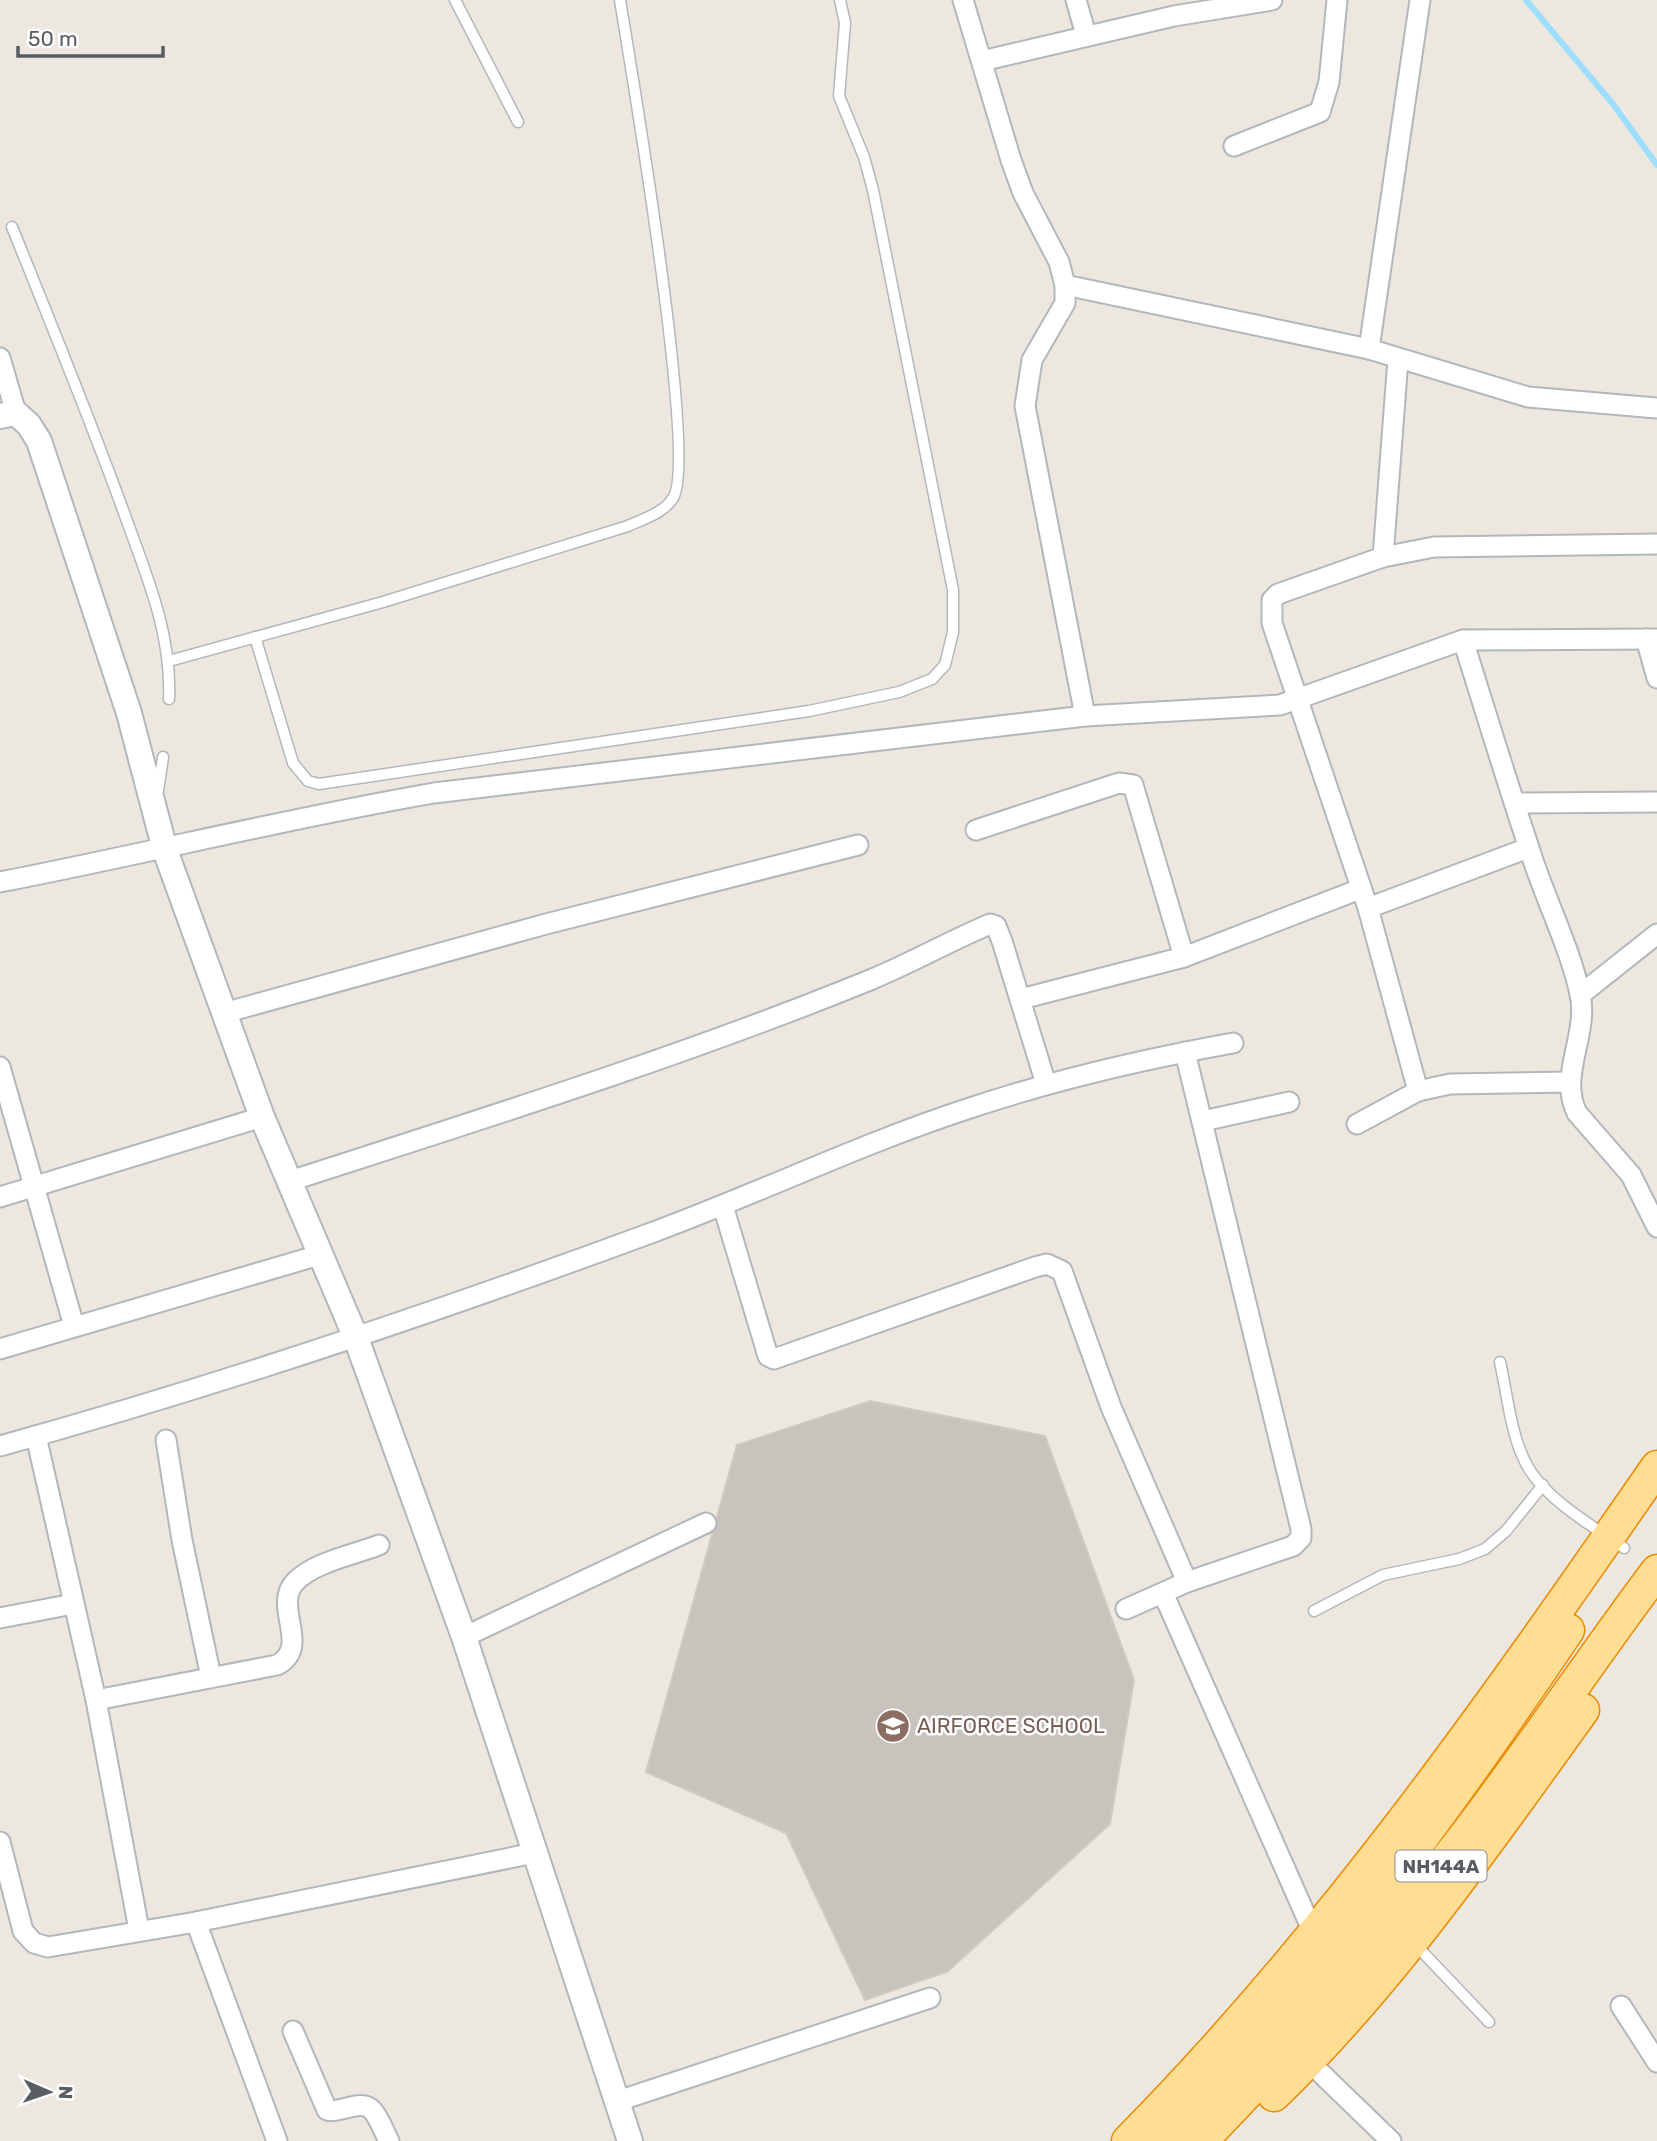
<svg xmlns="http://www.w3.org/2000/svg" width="1657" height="2141" font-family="Rubik,sans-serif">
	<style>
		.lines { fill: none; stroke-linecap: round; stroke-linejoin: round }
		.stream { stroke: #9ddeff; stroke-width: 6 }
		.building { fill: #c8c3bd; stroke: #d2c9be; stroke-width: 2 }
		.service-casing { stroke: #b3b7bb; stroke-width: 13 }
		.minor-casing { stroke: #b3b7bb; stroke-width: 23 }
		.tertiary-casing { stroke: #b3b7bb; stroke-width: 28 }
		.trunk-casing { stroke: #ec8a00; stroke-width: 35 }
		.service { stroke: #fff; stroke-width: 10 }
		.minor { stroke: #fff; stroke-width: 19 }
		.tertiary { stroke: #fff; stroke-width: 24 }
		.trunk { stroke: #ffdd93; stroke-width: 32 }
		.labels { text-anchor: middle; stroke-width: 5; stroke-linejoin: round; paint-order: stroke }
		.shield { fill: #fff; stroke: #8a8e91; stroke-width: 2 }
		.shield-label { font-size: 19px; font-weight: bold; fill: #585d62 }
		.education-label { font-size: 21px; fill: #785e54; stroke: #fff; text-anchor: start }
	</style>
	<rect width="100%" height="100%" fill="#ede8df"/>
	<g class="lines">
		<polyline class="stream" points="1526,0 1613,104 1657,165"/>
	</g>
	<polygon class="building" points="870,1401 1045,1436 1134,1680 1110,1824 948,1971 865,2000 786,1833 646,1772 737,1445"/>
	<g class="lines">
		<g class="service-casing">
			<g id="service">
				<polyline points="455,0 518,122"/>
				<path d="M12 227C50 321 88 414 123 510 145 572 172 632 169 699"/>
				<polyline points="255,637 293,763 308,781 319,784 809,711 899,692 932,679 945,665 953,632 953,590 873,190 864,157 839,96 845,23 840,0"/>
				<path d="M169 661 383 602 628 526C643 519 664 513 673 498 698 460 631 68 620 0"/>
				<polyline points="158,791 163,757"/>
				<path d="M1500 1362C1508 1397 1511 1442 1531 1472 1553 1504 1593 1526 1624 1548"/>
				<polyline points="1314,1611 1383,1575 1459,1559 1485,1549 1506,1531 1543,1485"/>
				<polyline points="1414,1943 1489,2022"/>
			</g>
		</g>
		<g class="minor-casing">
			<g id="minor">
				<polyline points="963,0 1011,160 1023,193 1059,262 1065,285 1065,303 1032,360 1025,406 1085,716"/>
				<polyline points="1076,0 1086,35"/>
				<polyline points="982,61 1174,16 1272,0"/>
				<polyline points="1234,146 1320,112 1329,82 1337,0"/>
				<polyline points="1065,285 1369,349 1528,397 1657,408"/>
				<polyline points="1369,349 1420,0"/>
				<polyline points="0,358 16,413"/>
				<polyline points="1383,557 1398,359"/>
				<polyline points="1646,639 1657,678"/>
				<path d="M1463 640C1485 710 1506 779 1529 848 1544 897 1569 944 1580 994 1589 1035 1558 1075 1577 1113L1631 1175 1657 1227"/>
				<polyline points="1515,803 1657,802"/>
				<polyline points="976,830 1119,783 1133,785 1184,957"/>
				<path d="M0 882C145 854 289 818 434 793L1085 716 1280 705 1463 640 1657 639"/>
				<polyline points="1368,908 1528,848"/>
				<polyline points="1580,995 1657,934"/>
				<polyline points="1021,999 1184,957 1360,889"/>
				<polyline points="224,1013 546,924 858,845"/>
				<polyline points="0,1067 74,1326"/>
				<polyline points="1418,1091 1368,908 1272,623 1272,600 1278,594 1383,557 1434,547 1657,544"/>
				<polyline points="1203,1121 1289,1102"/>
				<polyline points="1357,1124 1418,1091 1450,1084 1570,1082"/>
				<path d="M290 1181C485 1118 681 1057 870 980 911 963 950 941 990 924L996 926 1002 941 1046 1084"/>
				<polyline points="0,1197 262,1117"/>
				<polyline points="723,1206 768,1356 774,1359 1035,1267 1047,1264 1062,1271 1111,1407 1187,1582"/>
				<polyline points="0,1349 319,1255"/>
				<polyline points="36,1436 96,1700 139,1930"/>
				<polyline points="166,1440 182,1540 211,1677"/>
				<path d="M0 1446C221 1385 437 1312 651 1233 757 1194 860 1144 967 1109 1054 1080 1144 1059 1233 1043"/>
				<polyline points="1163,1593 1317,1941"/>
				<polyline points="1126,1609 1187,1582 1293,1546 1301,1538 1301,1529 1185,1052"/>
				<polyline points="0,1618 73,1604"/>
				<polyline points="464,1637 706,1523"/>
				<path d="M96 1700 277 1665C312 1647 272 1606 295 1582 314 1562 353 1555 379 1545"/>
				<polyline points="0,1842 23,1931 34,1943 48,1947 196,1922 534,1853"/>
				<polyline points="196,1922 277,2141"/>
				<polyline points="1621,2006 1657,2062"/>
				<path d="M293 2031 327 2110C339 2114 362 2098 372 2110 379 2117 384 2132 389 2141"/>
				<polyline points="1301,2054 1391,2141"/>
				<polyline points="618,2101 930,1998"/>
			</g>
		</g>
		<g class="tertiary-casing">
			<polyline id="tertiary" points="0,416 16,413 29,425 39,441 129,713 165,850 262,1117 356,1338 464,1637 630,2141"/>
		</g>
		<g class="trunk-casing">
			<g id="trunk">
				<path d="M1274 2095C1392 1981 1487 1843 1583 1710"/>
				<path d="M1128 2141C1329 1938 1495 1701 1657 1467"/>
				<path d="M1164 2141C1318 1987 1447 1810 1568 1630"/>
				<path d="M1201 2141C1290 2050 1372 1954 1451 1854 1523 1762 1587 1664 1657 1571"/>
			</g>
		</g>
		<use href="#service" class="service"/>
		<use href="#minor" class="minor"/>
		<use href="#tertiary" class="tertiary"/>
		<use href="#trunk" class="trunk"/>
	</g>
	<defs>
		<g id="school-disc" transform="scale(1.75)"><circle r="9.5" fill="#8d6e63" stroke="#fff"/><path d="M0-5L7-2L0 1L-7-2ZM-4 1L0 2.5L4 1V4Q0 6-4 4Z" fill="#fff"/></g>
	</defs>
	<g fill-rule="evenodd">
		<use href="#school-disc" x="893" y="1726"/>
	</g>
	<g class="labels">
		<rect class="shield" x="1395.5" y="1850.5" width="91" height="31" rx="5"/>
		<g class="shield-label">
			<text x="1441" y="1873">NH144A</text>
		</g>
		<g class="education-label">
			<text x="917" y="1733">AIRFORCE SCHOOL</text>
		</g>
	</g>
	<g transform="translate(49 2092) rotate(92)" stroke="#ffffff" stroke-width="5" paint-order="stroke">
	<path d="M0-5L12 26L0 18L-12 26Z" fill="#585d62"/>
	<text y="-10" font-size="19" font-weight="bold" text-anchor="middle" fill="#585d62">N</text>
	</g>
	<path d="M18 46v10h145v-10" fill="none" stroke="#585d62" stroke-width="3.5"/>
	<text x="28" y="46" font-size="21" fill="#585d62" stroke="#ffffff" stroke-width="5" paint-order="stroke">50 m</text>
</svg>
